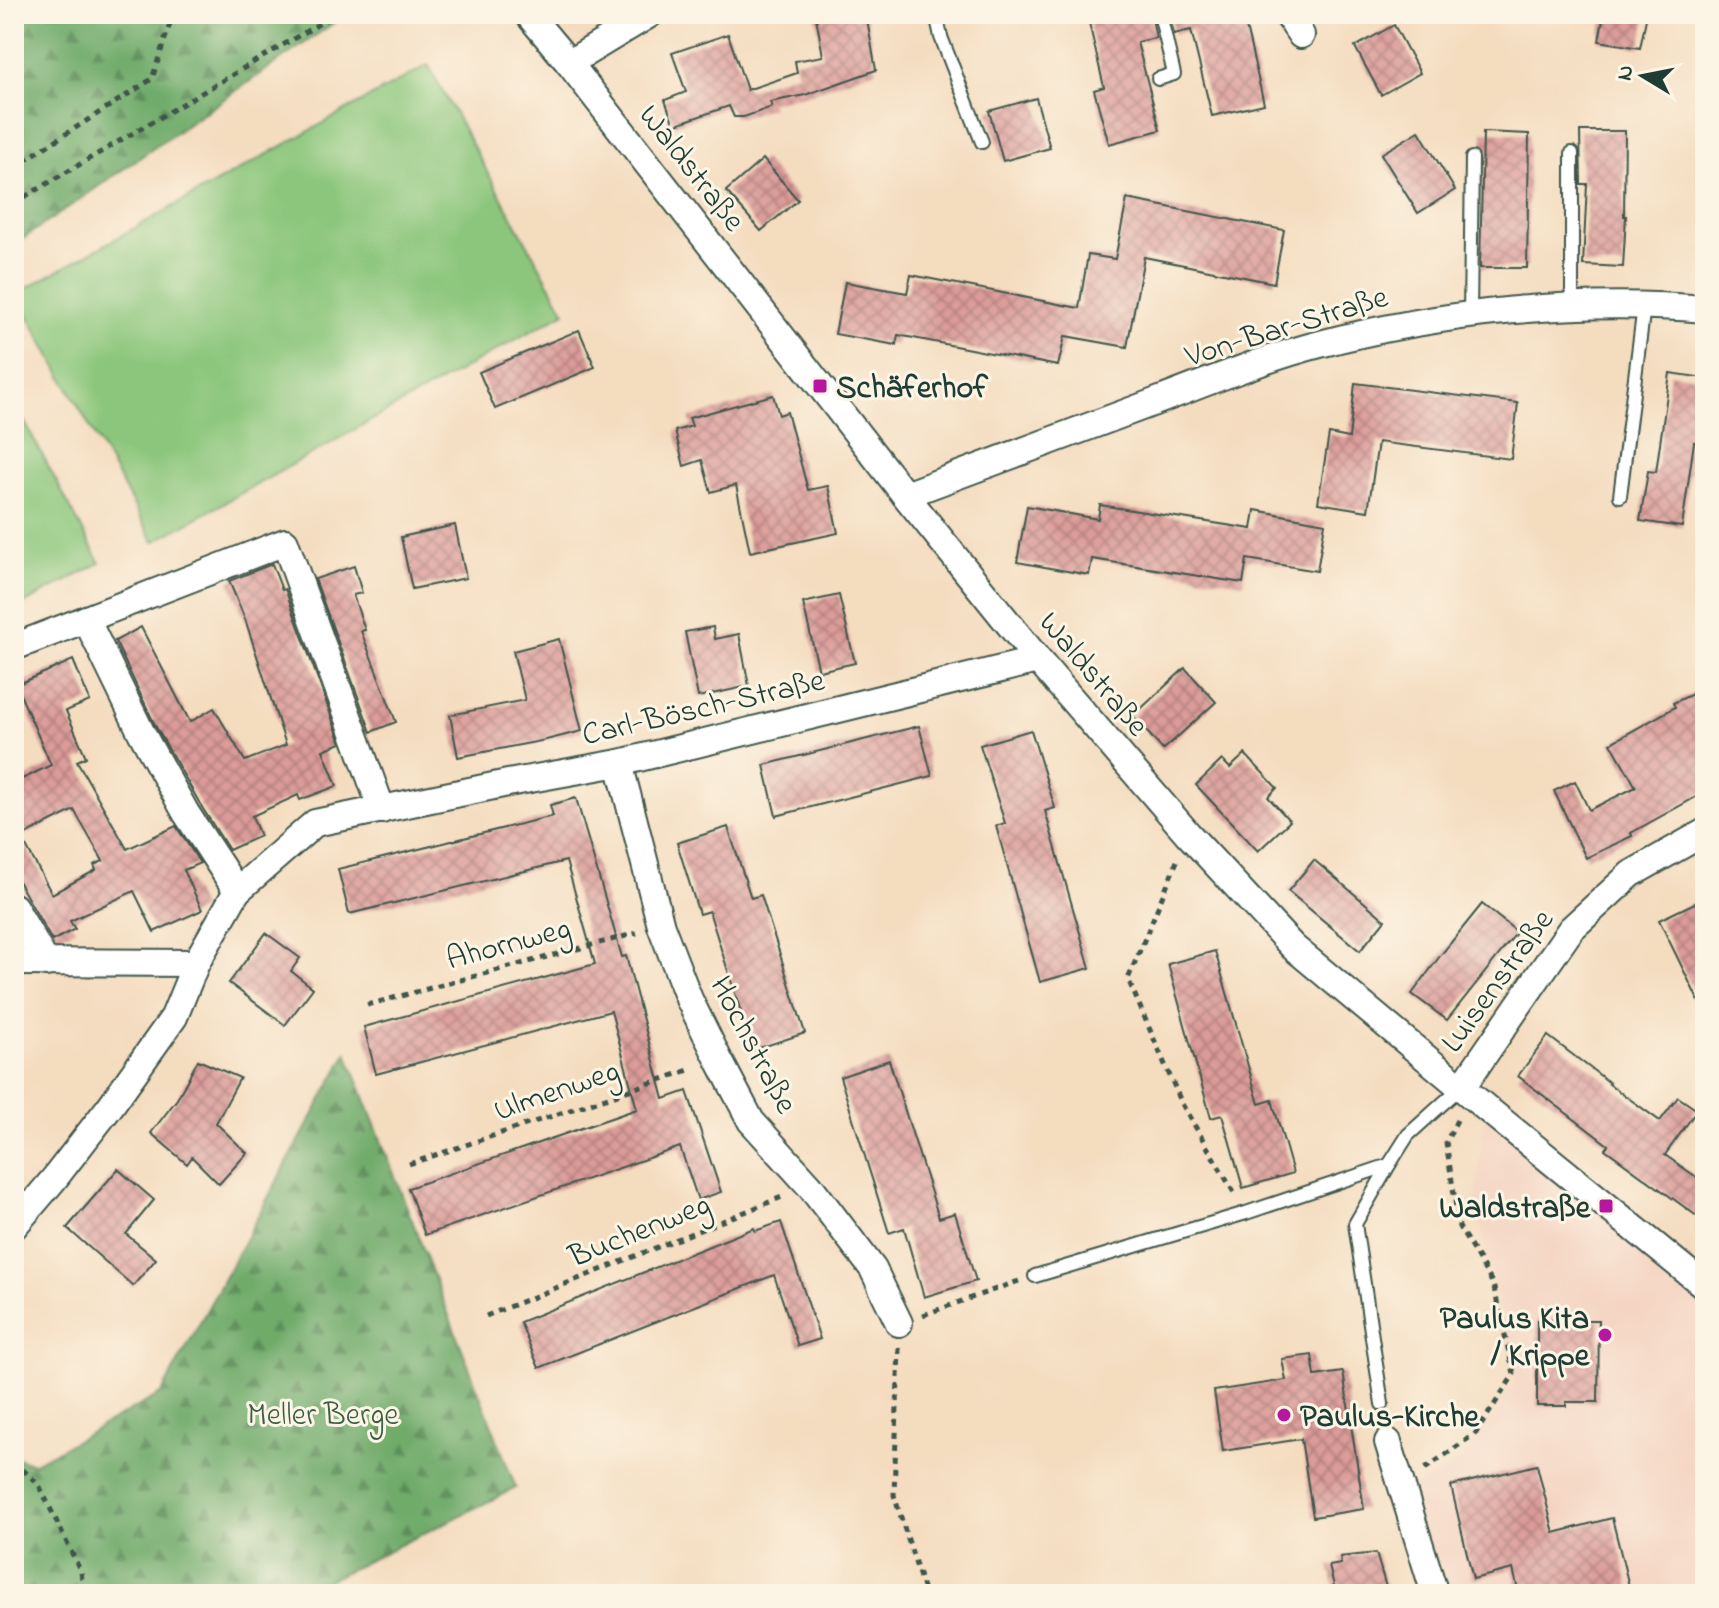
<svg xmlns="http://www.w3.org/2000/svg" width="1719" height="1608" font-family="'Indie Flower',sans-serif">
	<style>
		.built { fill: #f4d3c1 }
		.forest { fill: url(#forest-firs); stroke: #487450; stroke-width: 2 }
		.pitch { fill: #8bc67b; stroke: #558258; stroke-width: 2 }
		.building { fill: url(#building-cross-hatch); fill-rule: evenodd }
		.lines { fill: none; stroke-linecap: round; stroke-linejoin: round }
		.service-casing { stroke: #3f5549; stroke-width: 16 }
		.minor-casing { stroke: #3f5549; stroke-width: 30 }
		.path { stroke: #3f5549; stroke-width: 5; stroke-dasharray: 6 6; stroke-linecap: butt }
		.service { stroke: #fff; stroke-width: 12 }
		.minor { stroke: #fff; stroke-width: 26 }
		.poi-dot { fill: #b5179e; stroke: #fcf5e5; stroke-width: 3 }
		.labels { text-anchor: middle; stroke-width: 6; stroke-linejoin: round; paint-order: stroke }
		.street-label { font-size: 32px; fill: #1f3d34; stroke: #fcf5e5 }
		.poi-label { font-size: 32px; font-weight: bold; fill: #1f3d34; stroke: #fcf5e5; text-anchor: start }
		.park-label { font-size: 32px; fill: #3a5f46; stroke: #fcf5e5 }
	</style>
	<defs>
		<pattern id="forest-firs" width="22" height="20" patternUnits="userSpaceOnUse" patternTransform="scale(2)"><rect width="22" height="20" fill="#70ab6b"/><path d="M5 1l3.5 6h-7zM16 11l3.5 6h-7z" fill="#5b8c59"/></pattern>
		<pattern id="building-cross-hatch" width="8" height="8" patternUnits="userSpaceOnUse" patternTransform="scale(2)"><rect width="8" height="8" fill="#dc9c99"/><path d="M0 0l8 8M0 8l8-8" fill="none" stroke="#b2807e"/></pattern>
	</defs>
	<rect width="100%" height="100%" fill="#fcf5e5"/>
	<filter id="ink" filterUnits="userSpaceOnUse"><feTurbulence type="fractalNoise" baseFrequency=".0125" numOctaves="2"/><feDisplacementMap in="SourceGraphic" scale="16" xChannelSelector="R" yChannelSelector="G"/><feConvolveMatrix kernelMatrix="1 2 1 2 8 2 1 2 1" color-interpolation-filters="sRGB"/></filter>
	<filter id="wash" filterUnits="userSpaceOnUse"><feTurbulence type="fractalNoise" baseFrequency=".006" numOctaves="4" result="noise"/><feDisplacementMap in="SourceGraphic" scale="32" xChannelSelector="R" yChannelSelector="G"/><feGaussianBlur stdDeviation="1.8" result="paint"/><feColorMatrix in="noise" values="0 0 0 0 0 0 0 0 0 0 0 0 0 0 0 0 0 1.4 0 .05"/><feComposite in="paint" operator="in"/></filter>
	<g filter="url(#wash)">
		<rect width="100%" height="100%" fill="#f4dcbf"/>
		<polygon class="built" points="1486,1108 1705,1286 1705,1594 1434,1594 1403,1495 1464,1457 1515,1383 1475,1198"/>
		<g class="forest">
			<polygon points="14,14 328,14 335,22 14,245"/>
			<polygon points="347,1053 516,1488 308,1590 308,1594 14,1594 14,1457 33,1464 161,1394"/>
		</g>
		<g class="pitch">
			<polygon points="428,65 565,312 154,542 16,294"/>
			<polygon points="14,402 100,563 14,609"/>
		</g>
		<g id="blocks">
			<g class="building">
				<polygon points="834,14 866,14 876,70 805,95 770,102 772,107 744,117 734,117 729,106 674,125 665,100 686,92 672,53 728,34 747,90 797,73 795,61 823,56 816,17"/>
				<polygon points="1087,14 1151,14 1156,38 1137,42 1160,130 1109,144 1094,90 1104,87"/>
				<polygon points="1169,14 1243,14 1264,104 1212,116 1191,30 1174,34"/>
				<polygon points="1604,14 1647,14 1640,48 1599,41"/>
				<polygon points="1394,25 1420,73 1381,95 1355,47"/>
				<polygon points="1036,98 1050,148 1003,161 989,111"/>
				<polygon points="1419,131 1455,190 1418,213 1381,154"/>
				<polygon points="1580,131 1625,131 1624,216 1626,216 1623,267 1583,265 1587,184 1581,184"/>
				<polygon points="1483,132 1529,134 1527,268 1480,268"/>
				<polygon points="763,159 798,200 761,231 726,191"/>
				<polygon points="1127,199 1284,230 1274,283 1144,257 1127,347 1065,336 1058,366 898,335 896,345 835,334 845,282 907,293 911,275 1079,308 1088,255 1115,259"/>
				<polygon points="579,330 595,367 495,409 479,372"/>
				<polygon points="1670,373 1705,378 1705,444 1694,442 1682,527 1640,521 1648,471 1656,472"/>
				<polygon points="1355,383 1518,403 1511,459 1378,442 1368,511 1318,503 1329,434 1349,438"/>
				<polygon points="773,395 779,415 787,412 808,490 828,486 838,533 750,552 736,485 711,492 702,460 684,466 675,431 692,426 689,418"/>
				<polygon points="1100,505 1252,529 1255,510 1325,523 1317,571 1247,559 1243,583 1092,559 1089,575 1017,562 1027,506 1098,519"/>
				<polygon points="455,525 466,578 412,589 401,537"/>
				<polygon points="272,564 282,590 285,589 341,743 323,750 337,786 300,800 298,795 252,816 260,836 229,850 203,809 156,727 115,641 141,627 190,722 214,708 245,761 286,745 245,619 229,581"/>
				<polygon points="354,566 362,593 353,595 365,630 361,631 396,722 371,732 315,579"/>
				<polygon points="839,595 855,663 819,671 803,603"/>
				<polygon points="713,627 715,639 739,634 749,686 698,697 685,632"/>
				<polygon points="559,639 582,731 546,740 458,757 450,715 525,700 513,651"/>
				<path d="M73 660 90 701 66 711 86 757 77 761 127 849 176 826 200 863 184 870 202 910 154 932 134 891 70 921 75 929 52 941 14 874V783L51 765 16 685ZM74 810 103 861 94 865 96 870 52 894 21 837Z"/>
				<polygon points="1185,668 1216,702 1163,750 1133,716"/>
				<polygon points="1705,688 1705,792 1631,833 1632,836 1586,858 1554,791 1575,781 1589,810 1636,787 1611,743 1675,707 1673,703"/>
				<polygon points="919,726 932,776 776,816 764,765"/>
				<polygon points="1031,730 1055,808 1045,811 1090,968 1040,982 996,826 1005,823 980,745"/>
				<polygon points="1245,754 1277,788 1268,797 1290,821 1258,851 1196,785 1222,760 1230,768"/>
				<polygon points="576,798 622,957 626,956 664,1099 687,1091 721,1192 698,1200 680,1147 425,1235 408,1188 637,1109 611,1011 376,1074 364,1027 595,964 566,861 349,914 338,869 553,816 550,805"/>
				<polygon points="728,827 751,898 761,895 805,1033 753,1050 709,911 699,914 677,843"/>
				<polygon points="1314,860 1385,920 1360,951 1288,891"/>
				<polygon points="1705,898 1705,1014 1659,920"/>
				<polygon points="1482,904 1517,932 1447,1020 1412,994 1440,956"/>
				<polygon points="266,933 300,958 291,971 313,988 285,1025 229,983"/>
				<polygon points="1215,951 1259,1104 1272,1100 1293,1173 1243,1188 1222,1115 1211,1118 1168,964"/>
				<polygon points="1548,1036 1610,1083 1609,1084 1660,1121 1678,1097 1697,1110 1665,1155 1705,1183 1705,1222 1605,1149 1608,1145 1518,1076"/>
				<polygon points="198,1060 240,1078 216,1123 247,1153 219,1184 192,1157 187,1164 151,1133 177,1099"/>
				<polygon points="889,1060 939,1218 955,1213 976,1281 924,1297 904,1228 889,1233 840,1077"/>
				<polygon points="118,1169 154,1200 126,1234 156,1259 133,1286 67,1228"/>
				<polygon points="781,1222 820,1339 798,1346 774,1275 539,1368 520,1322 754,1228 755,1231"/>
				<polygon points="1537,1320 1599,1320 1598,1402 1566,1402 1566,1406 1537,1406"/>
				<polygon points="1312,1355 1315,1376 1343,1372 1364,1509 1313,1517 1301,1439 1223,1451 1214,1391 1286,1380 1282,1359"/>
				<polygon points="1537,1465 1554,1533 1612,1518 1631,1594 1519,1594 1513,1569 1473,1579 1451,1486"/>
				<polygon points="1376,1553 1388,1594 1336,1594 1329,1566 1341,1564 1340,1557"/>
			</g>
		</g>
	</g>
	<g filter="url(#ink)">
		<use href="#blocks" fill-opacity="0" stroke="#3f5549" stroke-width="2"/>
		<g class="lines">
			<g class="service-casing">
				<g id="service">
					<polyline points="936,14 941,37 982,142"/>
					<polyline points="1158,79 1174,74 1160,14"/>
					<polyline points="1572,153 1572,307"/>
					<polyline points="1470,316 1472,158"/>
					<polyline points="1620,496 1644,306"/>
					<polyline points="1035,1276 1246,1213 1389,1165"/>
					<polyline points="1382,1404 1355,1224 1389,1165 1408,1135 1461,1087"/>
				</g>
			</g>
			<g class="minor-casing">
				<g id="minor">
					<polyline points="528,14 569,63 905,495 1038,660 1188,834 1293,947 1486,1108 1705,1286"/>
					<polyline points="1287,14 1301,35"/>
					<polyline points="569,63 650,14"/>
					<path d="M905 495C990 463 1075 432 1160 400 1213 380 1266 358 1320 344 1441 312 1581 298 1705 309"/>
					<polyline points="86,619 142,734 186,813 237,891"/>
					<polyline points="14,647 285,542 382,810"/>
					<polyline points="619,763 661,926 689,999 719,1060 751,1121 810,1186 873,1269 899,1323"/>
					<polyline points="14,907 46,963"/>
					<polyline points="14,962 196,963"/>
					<polyline points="1462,1087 1571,929 1631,874 1705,832"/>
					<polyline points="14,1226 54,1179 109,1108 174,1017 196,963 237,891 315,823 508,783 619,763 1038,660"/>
					<polyline points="1388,1442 1435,1594"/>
				</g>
			</g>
			<g class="path">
				<polyline points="14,167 152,79 173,14"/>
				<polyline points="14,203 334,15"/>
				<polyline points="1177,861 1128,979 1182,1104 1236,1196"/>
				<polyline points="367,1005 637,933"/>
				<polyline points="409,1164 692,1069"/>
				<polyline points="923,1315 1019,1281"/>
				<polyline points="486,1316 782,1197"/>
				<polyline points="899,1348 894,1495 925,1594"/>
				<polyline points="14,1461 39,1485 81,1572 84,1594"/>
				<polyline points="1425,1469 1476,1433 1514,1374 1493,1284 1459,1227 1446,1142 1457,1120"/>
			</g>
			<use href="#service" class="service"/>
			<use href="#minor" class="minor"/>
		</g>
	</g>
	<g class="poi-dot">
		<rect x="812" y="378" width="16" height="16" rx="4"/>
		<rect x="1598" y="1198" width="16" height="16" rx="4"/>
		<circle cx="1605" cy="1335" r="8"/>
		<circle cx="1284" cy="1415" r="8"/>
	</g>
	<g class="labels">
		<g class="street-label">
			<text transform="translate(693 167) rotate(52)" y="11">Waldstraße</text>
			<text transform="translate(1286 325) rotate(-17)" y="11">Von-Bar-Straße</text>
			<text transform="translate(1095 673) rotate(50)" y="11">Waldstraße</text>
			<text transform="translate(703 706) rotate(-13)" y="11">Carl-Bösch-Straße</text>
			<text transform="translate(508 942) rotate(-15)" y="11">Ahornweg</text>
			<text transform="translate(1496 980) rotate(-54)" y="11">Luisenstraße</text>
			<text transform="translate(755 1044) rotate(62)" y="11">Hochstraße</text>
			<text transform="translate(556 1089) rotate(-19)" y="11">Ulmenweg</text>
			<text transform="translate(639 1229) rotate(-22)" y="11">Buchenweg</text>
		</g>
		<g class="poi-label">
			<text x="836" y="397">Schäferhof</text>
			<text x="1590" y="1217" text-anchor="end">Waldstraße</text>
			<text x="1589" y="1328" text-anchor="end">Paulus Kita<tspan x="1589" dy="37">/ Krippe</tspan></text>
			<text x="1300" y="1426">Paulus-Kirche</text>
		</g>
		<g class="park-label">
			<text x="323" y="1424">Meller Berge</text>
		</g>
	</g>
	<rect width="1719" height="1608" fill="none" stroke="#fcf5e5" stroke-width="48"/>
	<g transform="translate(1643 76) rotate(280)" stroke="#fcf5e5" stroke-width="6" paint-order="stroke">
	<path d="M0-6L14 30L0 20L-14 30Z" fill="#1f3d34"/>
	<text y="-12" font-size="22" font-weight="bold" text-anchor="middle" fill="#1f3d34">N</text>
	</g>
</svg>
